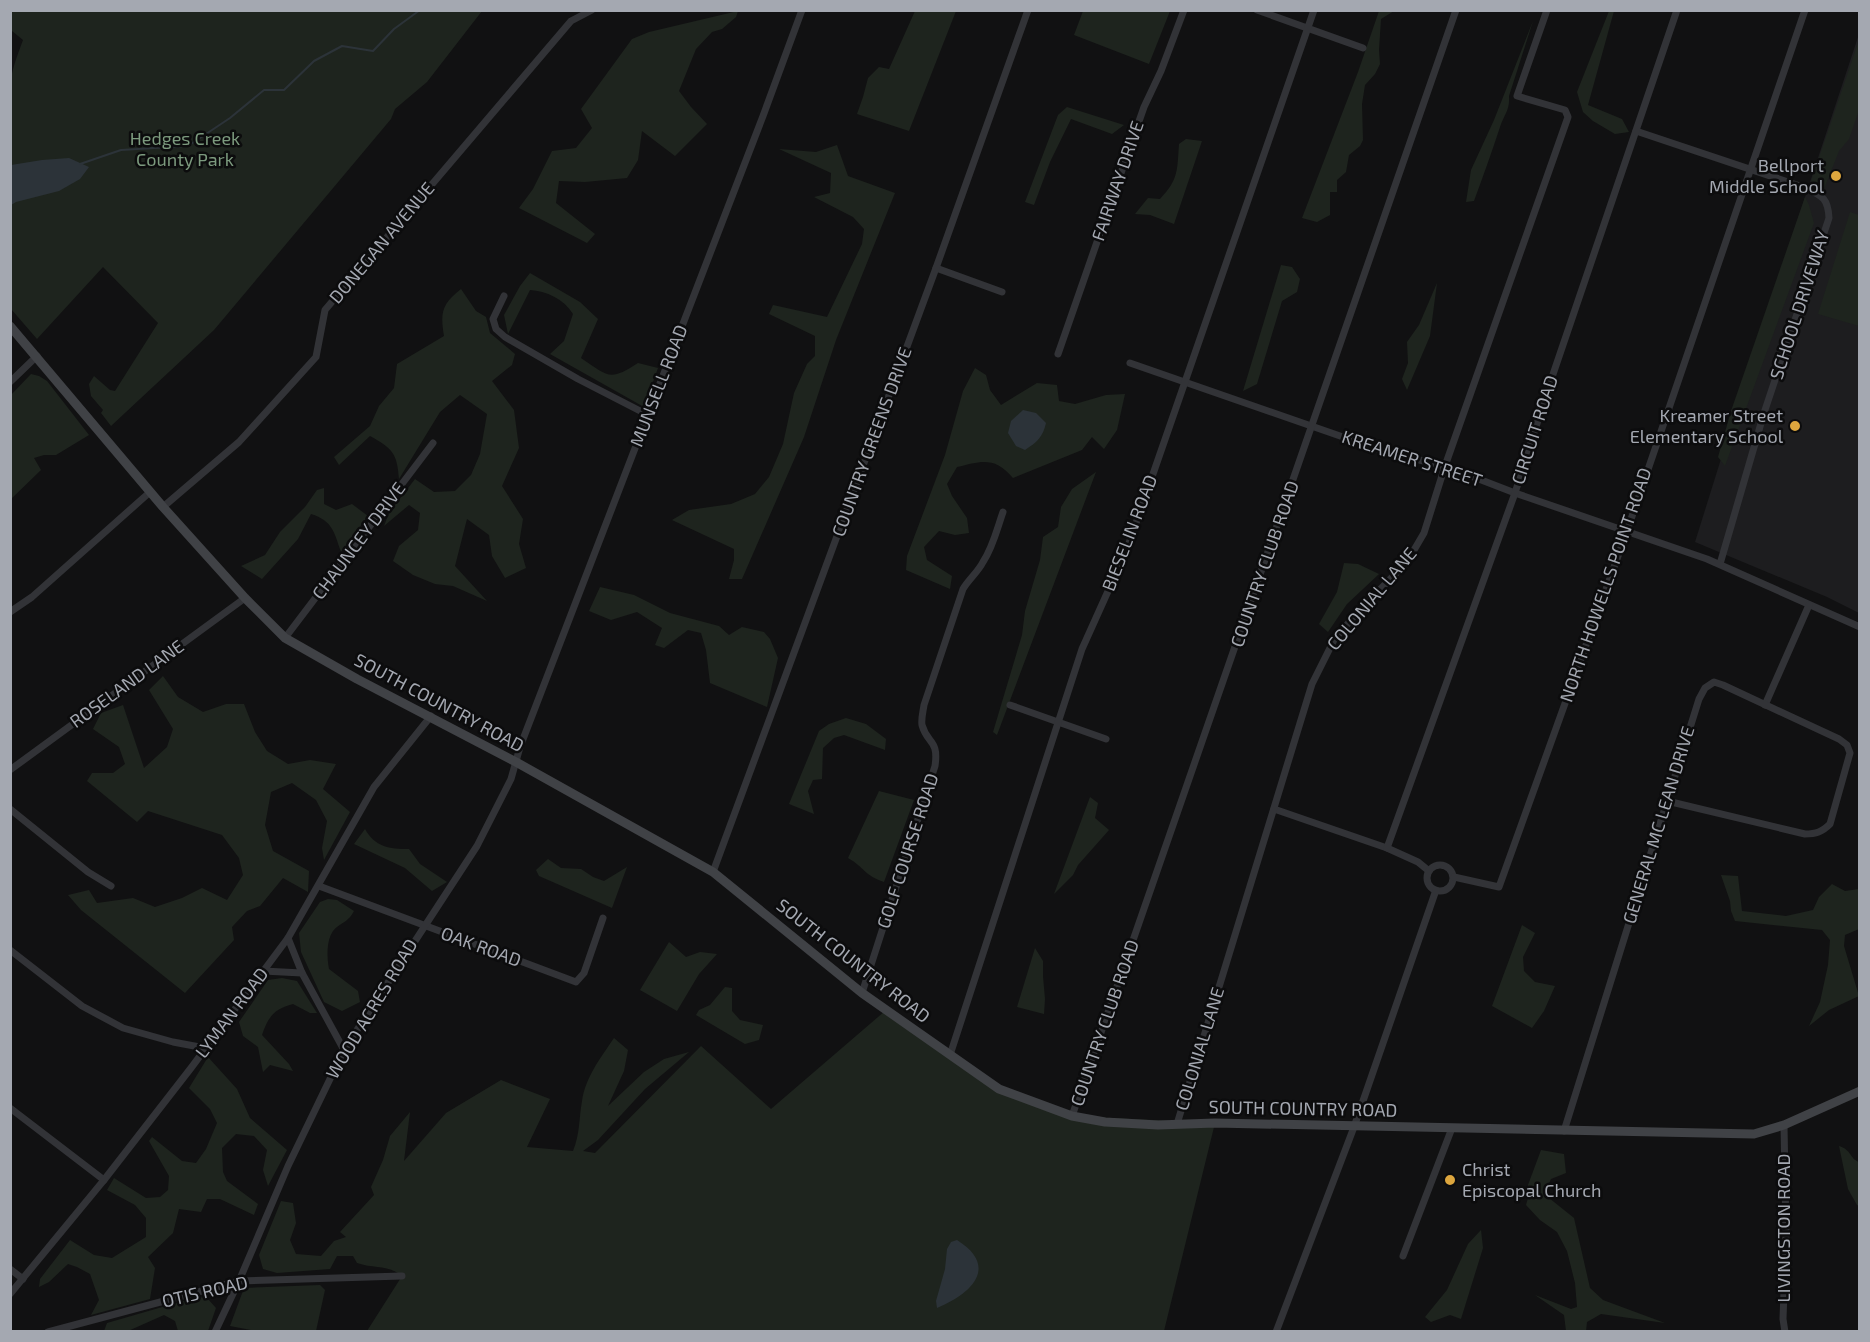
<svg xmlns="http://www.w3.org/2000/svg" width="1870" height="1342" font-family="'Exo 2',sans-serif">
	<style>
		.built { fill: #1d1d1f }
		.green { fill: #1e241e }
		.water { fill: #2c3339 }
		.lines { fill: none; stroke-linecap: round; stroke-linejoin: round }
		.stream { stroke: #2c3339; stroke-width: 2 }
		.street { stroke: #323337; stroke-width: 7 }
		.secondary { stroke: #404246; stroke-width: 9 }
		.poi-dot { fill: #dda63e; stroke: #0c0c0d; stroke-width: 2 }
		.labels { text-anchor: middle; stroke-width: 5; stroke-linejoin: round; paint-order: stroke }
		.park-label { font-size: 18px; fill: #7c9a7e; stroke: #0c0c0d }
		.poi-label { font-size: 18px; fill: #a4a8b1; stroke: #0c0c0d; text-anchor: end }
		.street-label { font-size: 18px; fill: #a4a8b1; stroke: #0c0c0d }
	</style>
	<rect width="100%" height="100%" fill="#111112"/>
	<polygon class="built" points="1859,34 1859,613 1827,597 1695,542 1765,318"/>
	<g class="green">
		<polygon points="1110,10 1170,11 1149,64 1074,35 1083,11 1104,11 1109,12"/>
		<path d="M11 11H482L427 82 395 109 391 119 214 330 111 426 101 413 103 410 91 396 89 384 94 376 110 390 115 391 158 323 103 267 37 339 11 309 10 86C11 72 17 56 23 40L12 31Z"/>
		<polygon points="738,11 736,17 722,29 712,32 696,49 679,91 691,107 707,124 675,156 642,131 638,160 627,178 585,182 559,181 556,203 595,234 587,243 519,208 533,189 552,151 576,148 592,128 581,109 632,39 649,32"/>
		<polygon points="915,11 956,11 909,131 857,114 863,97 868,78 879,67 889,69"/>
		<polygon points="1379,11 1394,11 1381,19 1379,50 1380,64 1375,74 1365,85 1362,104 1363,140 1360,146 1349,155 1346,172 1337,180 1337,192 1330,192 1330,215 1317,222 1302,218 1358,72"/>
		<polygon points="1609,11 1614,11 1588,105 1622,119 1629,132 1615,134 1593,121 1583,112 1577,92"/>
		<path d="M1533 21 1509 96C1510 111 1504 114 1500 127 1492 152 1483 176 1474 201L1466 202 1471 170 1494 120Z"/>
		<polygon points="1859,40 1859,110 1849,139 1839,151 1824,189 1811,181"/>
		<polygon points="1067,107 1124,125 1112,134 1071,119 1050,162 1034,205 1025,202 1058,115"/>
		<path d="M1186 139 1202 141 1174 224 1150 215 1135 214 1148 198 1160 199C1179 179 1177 170 1179 144Z"/>
		<polygon points="837,145 848,176 895,193 836,340 804,437 742,579 729,579 734,560 734,549 672,520 689,510 731,504 755,494 769,477 783,444 794,393 807,364 815,356 815,336 769,314 773,305 827,317 862,244 864,229 853,217 814,197 830,193 831,173 779,149 816,152"/>
		<polygon points="1805,197 1809,205 1814,223 1725,466 1718,457 1731,411"/>
		<polygon points="1850,212 1859,215 1859,326 1818,314"/>
		<polygon points="1281,265 1292,267 1300,279 1297,292 1282,301 1257,384 1243,391"/>
		<path d="M530 273 580 302 598 319 581 358C608 376 609 382 638 363L658 368 644 407 550 354 564 341 573 314C564 299 546 291 530 290L508 334 504 315 520 286Z"/>
		<polygon points="1437,283 1430,336 1407,390 1402,379 1408,363 1407,342 1419,325"/>
		<path d="M461 289 476 311 486 317 490 333 515 354 512 365 492 381 514 410 519 448 502 486 523 519 519 544 526 568 505 578 492 556 489 535 467 519 455 566 487 601 453 586 435 584 413 575 393 561 399 546 418 530 420 513 409 505 384 526 389 513 415 479 434 492 455 491 471 475 480 454 487 414 460 395 440 412 399 479C397 453 393 449 370 436L339 465 334 457 370 426 379 406 394 388 397 364 444 336C440 312 442 304 461 289Z"/>
		<path d="M975 368 986 375 990 390 1001 405 1037 383 1057 385 1059 401 1075 404 1106 395 1125 394 1117 430 1104 449 1092 437 1082 450 1013 478C995 456 981 461 957 467L947 484 952 496 967 518 969 533 955 535 939 531 924 547 927 560 952 576 950 589 906 570 907 556 945 455 963 391Z"/>
		<polygon points="31,374 39,376 47,381 89,435 56,455 44,455 34,458 41,470 11,499 11,395"/>
		<polygon points="1096,472 997,735 993,732 1022,635 1025,611 1040,560 1043,537 1058,527 1061,507 1072,489"/>
		<path d="M324 488V504L336 510 352 504 368 516 341 552C334 532 333 521 311 514L298 539 262 579 241 566 265 555 280 532 305 507 317 490Z"/>
		<polygon points="1344,563 1358,564 1379,574 1347,604 1328,632 1319,624 1337,592"/>
		<polygon points="600,587 634,595 670,613 719,626 729,635 742,627 764,632 770,639 778,658 767,707 710,683 706,650 701,633 688,630 664,648 655,645 662,628 637,612 611,620 589,611"/>
		<polygon points="163,676 178,697 203,712 226,704 244,704 255,732 267,751 288,764 310,760 336,764 323,789 350,812 324,860 322,848 327,821 316,800 292,783 271,792 265,825 273,851 309,871 308,892 283,878 260,906 247,911 232,927 234,940 185,993 81,910 68,895 89,890 97,903 133,898 155,907 182,898 202,888 227,900 243,875 239,858 222,835 148,811 137,822 87,781 92,773 113,773 125,764 119,747 93,729 101,713 123,705 144,768 167,747 173,729 149,690"/>
		<polygon points="846,718 866,724 886,739 885,750 844,735 834,738 823,748 822,779 813,780 808,791 814,814 789,804 819,731 829,724"/>
		<path d="M879 791 914 800 884 882C865 876 864 867 848 858Z"/>
		<polygon points="1090,797 1098,803 1095,818 1109,830 1078,865 1073,875 1054,894"/>
		<path d="M365 829C375 847 389 849 409 849L420 864 447 882 432 891 405 868 354 844Z"/>
		<polygon points="548,859 561,868 581,869 593,877 604,881 627,867 612,908 539,876 536,870"/>
		<polygon points="1721,875 1738,876 1742,911 1786,916 1813,910 1819,897 1832,884 1845,891 1859,889 1859,929 1845,935 1844,946 1859,996 1829,1010 1809,1026 1820,1002 1828,965 1830,940 1822,930 1735,921 1731,911 1730,901"/>
		<path d="M328 899 337 900 354 911C347 924 340 922 333 931 326 941 327 958 329 969L358 991 360 1002 342 1011 324 1002 301 952 299 933 320 902Z"/>
		<polygon points="1522,925 1535,933 1523,957 1524,971 1535,982 1555,986 1544,1011 1532,1028 1492,1006"/>
		<polygon points="669,942 686,957 700,952 717,954 699,974 677,1011 640,990"/>
		<polygon points="1035,948 1043,961 1043,976 1045,999 1044,1014 1017,1007"/>
		<path d="M282 978 297 981 317 1013H310L293 1004C274 1009 268 1017 262 1035L289 1064 293 1071 270 1065 263 1072 258 1047 243 1036 239 1022 268 980Z"/>
		<polygon points="725,987 732,988 732,1011 740,1020 763,1025 759,1040 745,1044 696,1015 699,1010 710,1005"/>
		<path d="M885 1011 999 1089 1072 1116 1215 1123 1164 1331H367L402 1276C387 1264 374 1269 357 1263L353 1256H337L330 1269 277 1273 263 1269 259 1255 281 1201 293 1203 296 1223 290 1240 296 1254 321 1256 334 1241 346 1237 340 1232 374 1195 371 1187 383 1160 390 1136 410 1112 404 1161 446 1113 501 1080 550 1099 527 1147 573 1151C580 1134 579 1118 582 1101 585 1078 601 1057 614 1038L628 1050 624 1071 608 1106 644 1072 664 1059 689 1052 645 1089 598 1140 583 1151 595 1153 701 1046 771 1109Z"/>
		<polygon points="208,1057 237,1089 250,1118 287,1150 268,1186 263,1170 267,1150 254,1136 236,1134 222,1148 223,1172 227,1181 258,1204 254,1215 220,1199 207,1199 201,1212 179,1209 173,1233 148,1257 155,1268 150,1299 91,1315 99,1300 90,1274 77,1267 68,1264 49,1282 39,1287 40,1279 70,1240 94,1255 112,1258 146,1237 146,1218 135,1205 107,1190 114,1178 146,1198 160,1197 168,1190 169,1176 149,1141 152,1137 182,1161 196,1163 206,1149 217,1123 210,1109 189,1088"/>
		<path d="M1839 1146C1852 1150 1849 1158 1859 1162V1206L1857 1205 1848 1189Z"/>
		<polygon points="1541,1150 1564,1154 1566,1173 1551,1179 1544,1194 1574,1218 1590,1288 1603,1300 1665,1323 1601,1314 1587,1322 1586,1331 1566,1331 1564,1315 1535,1295 1571,1309 1577,1307 1575,1283 1567,1251 1557,1232 1540,1220 1526,1205 1528,1198 1528,1185"/>
		<polygon points="1481,1230 1483,1248 1461,1319 1450,1315 1431,1322 1425,1317 1447,1290 1468,1244"/>
		<polygon points="320,1285 325,1290 316,1331 256,1331 230,1326 244,1288"/>
		<polygon points="197,1297 207,1298 216,1308 208,1331 178,1331 175,1321 164,1315 128,1331 104,1331 107,1323"/>
	</g>
	<g class="water">
		<polygon points="69,158 89,167 80,179 59,191 16,202 11,205 11,165 42,160"/>
		<path d="M1023 410 1036 413 1046 423C1043 437 1037 442 1025 450L1016 446 1008 433 1011 421Z"/>
		<path d="M957 1240C1000 1267 971 1294 937 1308L936 1301 945 1269 947 1249 951 1242Z"/>
	</g>
	<g class="lines">
		<polyline class="stream" points="80,164 121,150 188,146 230,118 264,90 284,90 314,61 342,46 373,51 394,29 420,10"/>
		<g class="street">
			<polyline points="1257,10 1363,48"/>
			<path d="M1636 131 1806 188C1822 196 1828 198 1829 218L1764 413 1720 564"/>
			<polyline points="936,268 1002,292"/>
			<polyline points="504,296 493,319 496,329 505,337 578,379 648,415"/>
			<polyline points="1058,354 1144,107 1161,71 1184,10"/>
			<polyline points="1130,363 1389,453 1445,466 1515,493 1707,559 1860,627"/>
			<polyline points="10,382 37,356"/>
			<polyline points="163,507 239,442 316,357 325,310 571,21 592,10"/>
			<polyline points="10,612 32,597 150,492"/>
			<polyline points="285,638 433,443"/>
			<polyline points="1010,705 1106,739"/>
			<polyline points="1765,705 1809,605"/>
			<polyline points="10,770 245,598"/>
			<polyline points="10,809 88,872 111,886"/>
			<polyline points="1274,809 1387,848 1418,862 1429,871"/>
			<polyline points="1387,848 1515,493 1548,389 1677,10"/>
			<circle cx="1440" cy="878" r="13"/>
			<polyline points="713,872 936,268 1028,10"/>
			<polyline points="1454,877 1499,887 1627,531 1805,10"/>
			<polyline points="319,886 576,982 584,973 603,918"/>
			<polyline points="288,938 302,973 344,1050"/>
			<polyline points="10,950 82,1006 123,1028 173,1042 205,1048"/>
			<polyline points="263,971 302,973"/>
			<path d="M862 993 935 766C939 739 927 744 922 725 921 719 923 712 924 705L963 589C969 579 978 572 983 562 993 547 997 529 1003 512"/>
			<polyline points="950,1055 1082,649 1127,549 1314,10"/>
			<polyline points="10,1108 104,1180"/>
			<polyline points="1072,1116 1456,10"/>
			<polyline points="1177,1124 1312,684 1334,640 1356,614 1407,562 1424,533 1445,466 1568,117 1565,110 1517,96 1547,10"/>
			<polyline points="1784,1125 1786,1234 1783,1319 1785,1332"/>
			<path d="M1564 1131 1699 699 1705 688 1714 682 1723 685 1839 739 1847 745 1850 753 1830 824C1822 832 1816 834 1805 834L1667 801"/>
			<polyline points="1403,1256 1452,1128"/>
			<polyline points="10,1269 23,1279"/>
			<polyline points="10,1294 104,1180 191,1068 288,938 374,787 431,716"/>
			<polyline points="48,1332 239,1281 402,1276"/>
			<polyline points="215,1332 239,1281 288,1166 344,1050 477,846 511,779 520,747 763,116 802,10"/>
			<polyline points="1276,1332 1354,1127 1436,890"/>
		</g>
		<polyline class="secondary" points="10,326 163,507 245,598 285,638 357,679 516,762 713,872 862,993 999,1089 1072,1116 1105,1122 1158,1125 1215,1123 1754,1134 1784,1125 1860,1091"/>
	</g>
	<g class="poi-dot">
		<circle cx="1836" cy="176" r="6"/>
		<circle cx="1795" cy="426" r="6"/>
		<circle cx="1450" cy="1180" r="6"/>
	</g>
	<g class="labels">
		<g class="park-label">
			<text x="185" y="145">Hedges Creek<tspan x="185" dy="21">County Park</tspan></text>
		</g>
		<g class="poi-label">
			<text x="1824" y="172">Bellport<tspan x="1824" dy="21">Middle School</tspan></text>
			<text x="1783" y="422">Kreamer Street<tspan x="1783" dy="21">Elementary School</tspan></text>
			<text x="1462" y="1176" text-anchor="start">Christ<tspan x="1462" dy="21">Episcopal Church</tspan></text>
		</g>
		<g class="street-label">
			<text transform="translate(1118 181) rotate(-71)" y="6">FAIRWAY DRIVE</text>
			<text transform="translate(382 243) rotate(-50)" y="6">DONEGAN AVENUE</text>
			<text transform="translate(1800 305) rotate(-72)" y="6">SCHOOL DRIVEWAY</text>
			<text transform="translate(659 386) rotate(-69)" y="6">MUNSELL ROAD</text>
			<text transform="translate(1535 430) rotate(-72)" y="6">CIRCUIT ROAD</text>
			<text transform="translate(872 442) rotate(-70)" y="6">COUNTRY GREENS DRIVE</text>
			<text transform="translate(1412 459) rotate(18)" y="6">KREAMER STREET</text>
			<text transform="translate(1130 533) rotate(-69)" y="6">BIESELIN ROAD</text>
			<text transform="translate(359 541) rotate(-53)" y="6">CHAUNCEY DRIVE</text>
			<text transform="translate(1265 564) rotate(-71)" y="6">COUNTRY CLUB ROAD</text>
			<text transform="translate(1606 585) rotate(-71)" y="6">NORTH HOWELLS POINT ROAD</text>
			<text transform="translate(1372 599) rotate(-50)" y="6">COLONIAL LANE</text>
			<text transform="translate(127 684) rotate(-36)" y="6">ROSELAND LANE</text>
			<text transform="translate(439 703) rotate(28)" y="6">SOUTH COUNTRY ROAD</text>
			<text transform="translate(1659 825) rotate(-73)" y="6">GENERAL MC LEAN DRIVE</text>
			<text transform="translate(908 851) rotate(-72)" y="6">GOLF COURSE ROAD</text>
			<text transform="translate(481 947) rotate(20)" y="6">OAK ROAD</text>
			<text transform="translate(853 961) rotate(38)" y="6">SOUTH COUNTRY ROAD</text>
			<text transform="translate(372 1009) rotate(-59)" y="6">WOOD ACRES ROAD</text>
			<text transform="translate(232 1013) rotate(-53)" y="6">LYMAN ROAD</text>
			<text transform="translate(1105 1023) rotate(-71)" y="6">COUNTRY CLUB ROAD</text>
			<text transform="translate(1200 1049) rotate(-73)" y="6">COLONIAL LANE</text>
			<text transform="translate(1303 1109) rotate(1)" y="6">SOUTH COUNTRY ROAD</text>
			<text transform="translate(1784 1228) rotate(-90)" y="6">LIVINGSTON ROAD</text>
			<text transform="translate(205 1292) rotate(-13)" y="6">OTIS ROAD</text>
		</g>
	</g>
	<rect width="1870" height="1342" fill="none" stroke="#a4a8b1" stroke-width="24"/>
</svg>
